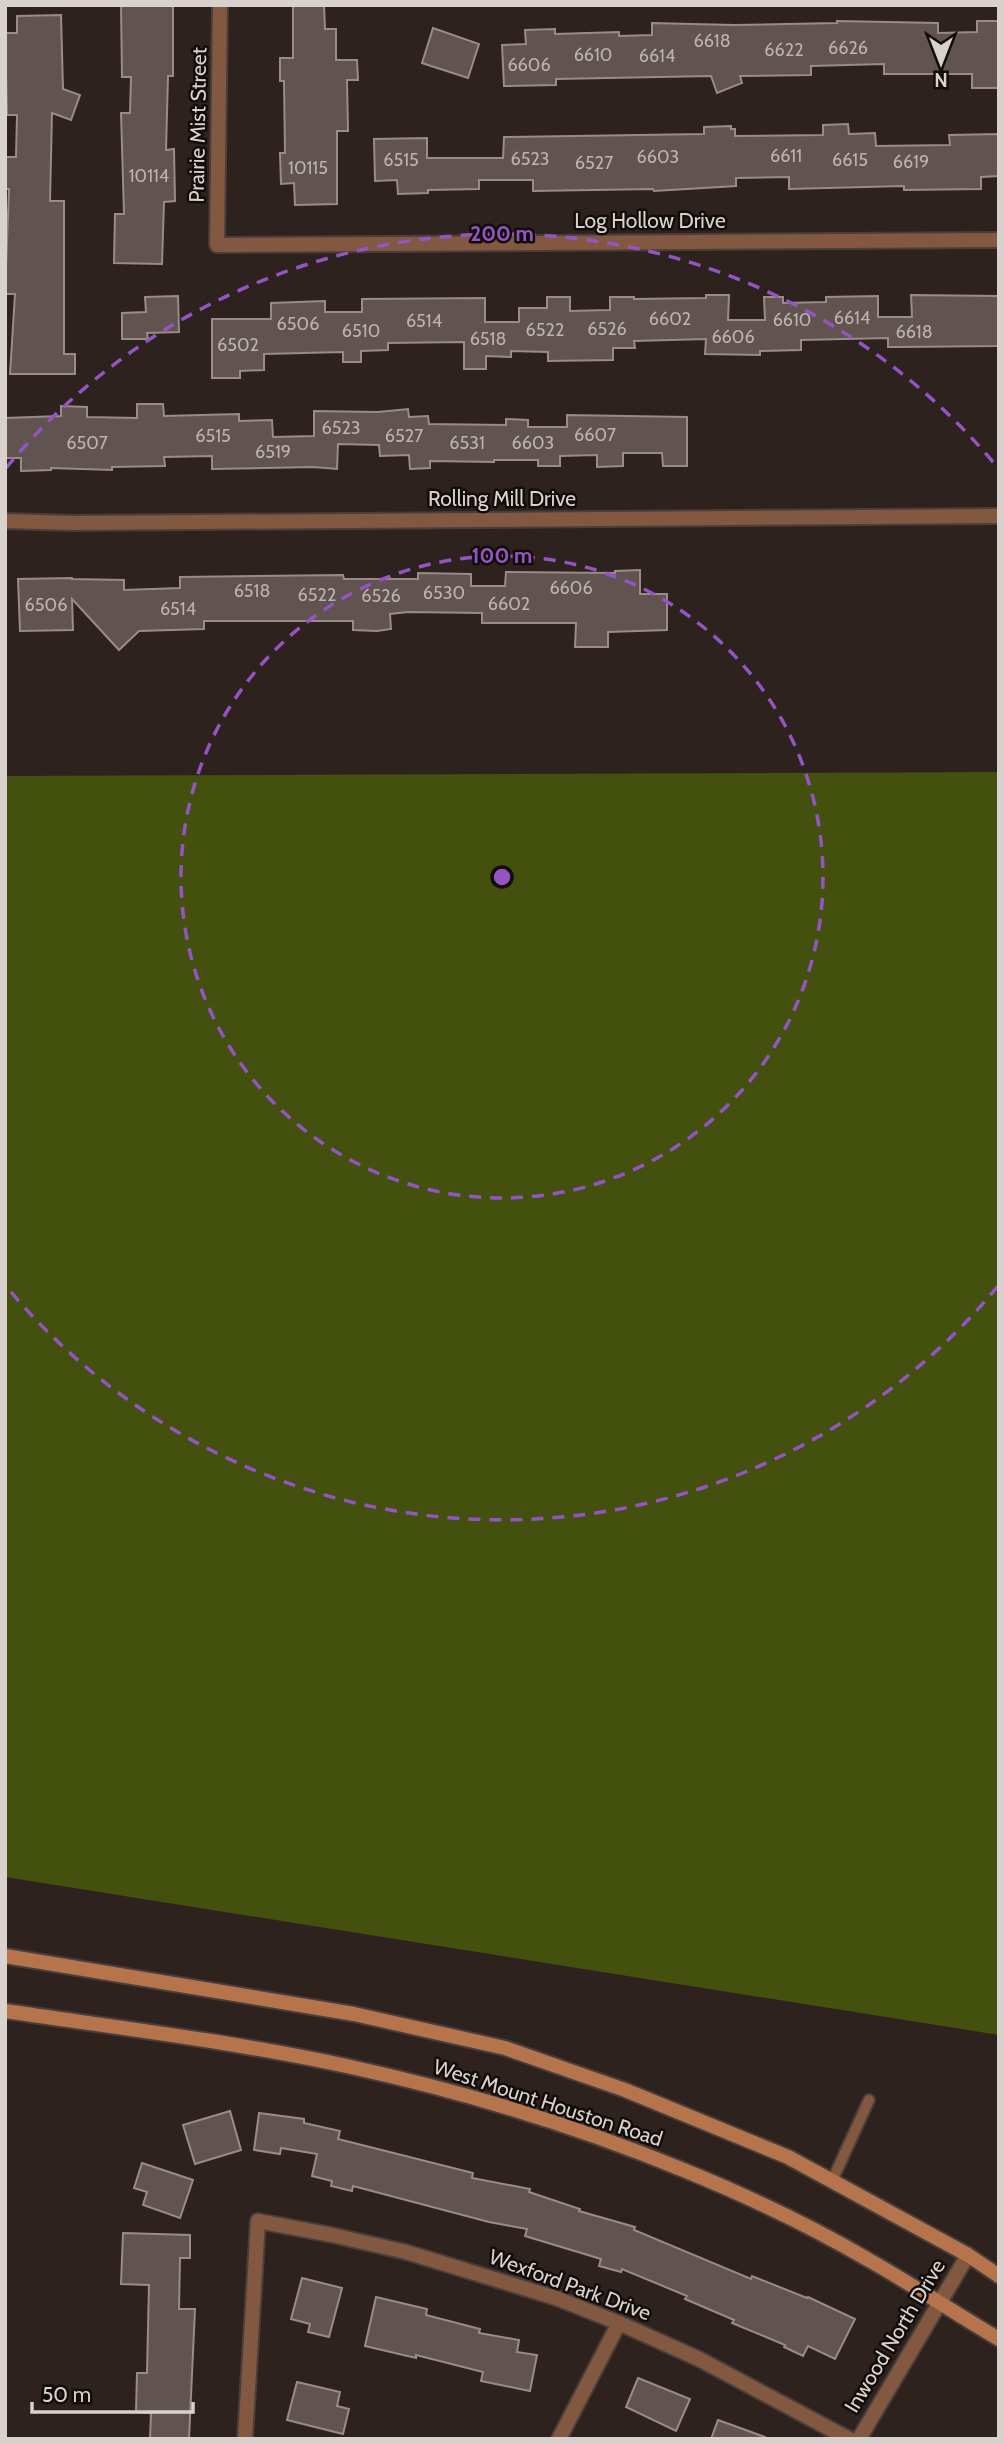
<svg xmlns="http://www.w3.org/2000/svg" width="1004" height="2444" font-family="Cabin,sans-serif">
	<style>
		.forest { fill: #44500e }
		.building { fill: #61534f; stroke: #9a8b86; stroke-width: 2 }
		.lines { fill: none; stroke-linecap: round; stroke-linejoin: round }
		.service-casing { stroke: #493e3a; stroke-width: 14 }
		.minor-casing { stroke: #493e3a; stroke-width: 18 }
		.secondary-casing { stroke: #493e3a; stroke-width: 18 }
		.service { stroke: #825840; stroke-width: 10 }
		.minor { stroke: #825840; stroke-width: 14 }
		.secondary { stroke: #b6744d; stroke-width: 14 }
		.ring { fill: none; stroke: #9255c3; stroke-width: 3.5; stroke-dasharray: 12 9 }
		.labels { text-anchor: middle; stroke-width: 5; stroke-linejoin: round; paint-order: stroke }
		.number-label { font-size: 18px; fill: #bbb2ae }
		.street-label { font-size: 21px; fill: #d9d1ce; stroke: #120d0b }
		.centre { fill: #9255c3; stroke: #120d0b; stroke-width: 3.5 }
		.ring-label { font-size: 21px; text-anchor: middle; font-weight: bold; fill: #9255c3; stroke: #120d0b; stroke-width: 5; stroke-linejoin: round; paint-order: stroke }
	</style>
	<rect width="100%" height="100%" fill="#2e221e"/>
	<polygon class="forest" points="999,772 999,2035 5,1877 5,776"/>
	<g class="building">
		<polygon points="121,5 173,5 173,76 168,76 166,150 174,149 175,201 164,202 162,264 114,263 115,214 124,214 121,113 130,113 131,77 122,77"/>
		<polygon points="293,5 324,5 325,29 336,29 336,60 357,60 358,80 347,80 348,131 337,131 337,204 295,205 294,183 281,184 280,153 285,153 284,81 280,81 280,58 293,58"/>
		<polygon points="61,15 63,89 80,95 71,120 52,113 50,201 64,201 64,354 75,354 75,374 10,374 15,294 5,294 9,189 5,189 5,157 16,157 17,115 7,115 5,33 17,33 17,16"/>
		<polygon points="837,21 938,23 938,33 977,32 977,21 999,21 999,88 972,88 972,74 884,74 884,64 811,66 811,75 740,76 742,83 717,93 711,76 556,79 556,85 504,86 502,45 526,44 525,30 555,29 555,34 619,32 619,36 652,35 652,23 734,25 837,23"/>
		<polygon points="433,28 479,44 468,78 422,63"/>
		<polygon points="848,124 849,134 875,133 876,146 950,145 949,135 999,134 999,176 981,177 981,189 904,190 904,186 789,189 789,177 736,178 736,186 654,191 653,189 533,191 533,180 479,180 479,189 428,190 428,193 398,194 397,180 375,181 374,139 427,138 427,158 503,158 504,137 704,134 704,127 731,126 731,129 735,129 735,136 823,135 823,125"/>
		<polygon points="706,295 729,295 728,320 765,320 764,297 783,297 783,303 826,302 826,297 878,296 878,317 912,317 911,295 999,296 998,346 900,347 888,347 888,338 801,340 801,350 760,351 760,355 705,354 706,339 634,341 635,348 613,348 613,360 548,361 548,352 511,351 511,357 486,356 486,369 464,369 464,342 388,343 388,350 361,351 361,362 343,362 343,352 264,354 264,370 240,371 240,378 212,378 212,319 271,319 271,303 325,301 325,312 362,312 362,299 485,298 485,322 519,322 519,308 547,308 547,297 570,297 570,311 610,310 610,297 634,297 634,299 706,298"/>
		<polygon points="178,296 179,332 147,333 148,339 122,339 122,313 146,312 145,297"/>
		<polygon points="137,404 163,404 164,416 239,414 239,421 272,420 273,437 314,436 314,411 378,412 408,409 409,417 428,416 429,424 506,425 506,419 528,420 528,427 567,427 567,415 687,417 687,466 663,466 662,453 623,453 623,466 597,467 597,455 560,456 560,466 538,466 538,460 494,460 494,462 430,461 430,468 410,469 409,455 380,456 379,445 338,444 337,469 313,467 212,469 212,456 164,457 165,466 112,467 112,470 51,468 51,470 21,471 21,458 5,458 5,418 61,416 61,406 87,407 87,417 137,418"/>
		<polygon points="640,570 640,594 667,594 667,630 608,632 608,647 575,647 576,623 482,623 482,613 408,612 390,614 391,629 377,631 353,630 353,621 204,621 204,629 139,631 119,650 72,599 73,630 20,631 18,579 72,578 72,579 124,580 124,590 180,588 180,577 343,575 344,579 418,579 418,573 471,574 471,586 505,586 506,572 615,573 615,571"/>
		<polygon points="230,2111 241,2150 195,2164 183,2125"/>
		<polygon points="259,2113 304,2119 304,2123 340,2131 338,2139 473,2173 472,2178 530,2189 529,2192 580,2209 579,2211 635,2227 634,2230 751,2279 752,2276 807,2298 808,2297 855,2319 835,2359 808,2346 803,2356 784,2347 785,2345 732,2323 734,2320 685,2299 687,2296 622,2269 621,2272 599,2266 601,2259 525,2236 527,2229 489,2222 353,2186 352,2191 331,2186 332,2181 312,2176 317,2154 281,2148 280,2154 254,2150"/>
		<polygon points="142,2163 193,2180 180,2218 143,2205 147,2192 134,2188"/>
		<polygon points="123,2233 190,2235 190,2258 180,2258 179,2309 195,2309 189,2439 150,2439 151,2413 136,2412 137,2373 147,2373 149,2285 121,2284"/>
		<polygon points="302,2278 342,2288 329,2337 308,2332 310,2324 291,2319"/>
		<polygon points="376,2297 427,2309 426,2315 480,2329 479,2333 519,2340 517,2352 537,2355 530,2391 481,2381 483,2372 416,2355 416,2358 365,2346"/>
		<polygon points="638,2378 690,2399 676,2431 626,2407"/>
		<polygon points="297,2382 340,2392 337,2406 349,2409 343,2434 287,2420"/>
		<polygon points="718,2420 765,2437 764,2439 711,2439"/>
	</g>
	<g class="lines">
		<g class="service-casing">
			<polyline id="service" points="832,2181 869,2100"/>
		</g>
		<g class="minor-casing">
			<g id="minor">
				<polyline points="220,5 217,245 999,240"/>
				<polyline points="5,521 73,523 999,516"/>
				<polyline points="245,2439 258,2221 332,2235 406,2252 556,2298 619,2323 699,2359 849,2439"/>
				<polyline points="559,2439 619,2323"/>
				<polyline points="859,2439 968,2255"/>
			</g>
		</g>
		<g class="secondary-casing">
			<g id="secondary">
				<polyline points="5,1956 354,2014 505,2048 625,2090 788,2157 968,2255 999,2276"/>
				<path d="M5 2011C120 2028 237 2042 351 2067 465 2092 577 2126 686 2171 747 2196 809 2225 867 2259 912 2284 954 2313 999 2339"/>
			</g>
		</g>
		<use href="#service" class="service"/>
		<use href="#minor" class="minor"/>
		<use href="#secondary" class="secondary"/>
	</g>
	<g class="ring">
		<circle cx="502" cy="877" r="321"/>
		<path d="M998 1286A643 643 0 0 1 6 1286M6 468A643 643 0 0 1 998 468"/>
	</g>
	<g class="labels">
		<g class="number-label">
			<text x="712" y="47">6618</text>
			<text x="848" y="54">6626</text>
			<text x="784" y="56">6622</text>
			<text x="593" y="61">6610</text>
			<text x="657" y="62">6614</text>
			<text x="529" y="71">6606</text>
			<text x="786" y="162">6611</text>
			<text x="658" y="163">6603</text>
			<text x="530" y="165">6523</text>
			<text x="401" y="166">6515</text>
			<text x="850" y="166">6615</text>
			<text x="911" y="168">6619</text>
			<text x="594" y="169">6527</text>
			<text x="308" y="174">10115</text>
			<text x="149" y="182">10114</text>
			<text x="852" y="324">6614</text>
			<text x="670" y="325">6602</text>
			<text x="792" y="326">6610</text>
			<text x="424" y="327">6514</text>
			<text x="298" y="330">6506</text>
			<text x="607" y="335">6526</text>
			<text x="545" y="336">6522</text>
			<text x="361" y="337">6510</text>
			<text x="914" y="338">6618</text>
			<text x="733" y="343">6606</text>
			<text x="488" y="345">6518</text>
			<text x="238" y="351">6502</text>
			<text x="341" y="434">6523</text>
			<text x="595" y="441">6607</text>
			<text x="213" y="442">6515</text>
			<text x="404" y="442">6527</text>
			<text x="87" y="449">6507</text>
			<text x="467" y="449">6531</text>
			<text x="533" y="449">6603</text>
			<text x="273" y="458">6519</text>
			<text x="571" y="594">6606</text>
			<text x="252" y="597">6518</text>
			<text x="444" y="599">6530</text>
			<text x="317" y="601">6522</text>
			<text x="381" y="602">6526</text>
			<text x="509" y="610">6602</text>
			<text x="46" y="611">6506</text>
			<text x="178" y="615">6514</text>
		</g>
		<g class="street-label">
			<text transform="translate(198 125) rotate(-89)" y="7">Prairie Mist Street</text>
			<text x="650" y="228">Log Hollow Drive</text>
			<text x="502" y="506">Rolling Mill Drive</text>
			<text transform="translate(548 2103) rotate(18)" y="7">West Mount Houston Road</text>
			<text transform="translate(570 2285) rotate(20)" y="7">Wexford Park Drive</text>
			<text transform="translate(895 2336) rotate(-59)" y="7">Inwood North Drive</text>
		</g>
	</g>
	<circle cx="502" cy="877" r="10" class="centre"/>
	<g class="ring-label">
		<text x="502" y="241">200 m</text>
		<text x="502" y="563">100 m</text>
	</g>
	<rect width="1004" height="2444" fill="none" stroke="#d9d1ce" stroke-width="14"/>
	<g transform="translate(941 63) rotate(180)" stroke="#120d0b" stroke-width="5" paint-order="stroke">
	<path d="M0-5L12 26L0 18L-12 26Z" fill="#d9d1ce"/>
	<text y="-10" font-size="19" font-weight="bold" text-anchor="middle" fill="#d9d1ce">N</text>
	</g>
	<path d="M32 2402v10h161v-10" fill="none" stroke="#d9d1ce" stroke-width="3.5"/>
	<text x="42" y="2402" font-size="21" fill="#d9d1ce" stroke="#120d0b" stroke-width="5" paint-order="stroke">50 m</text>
</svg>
